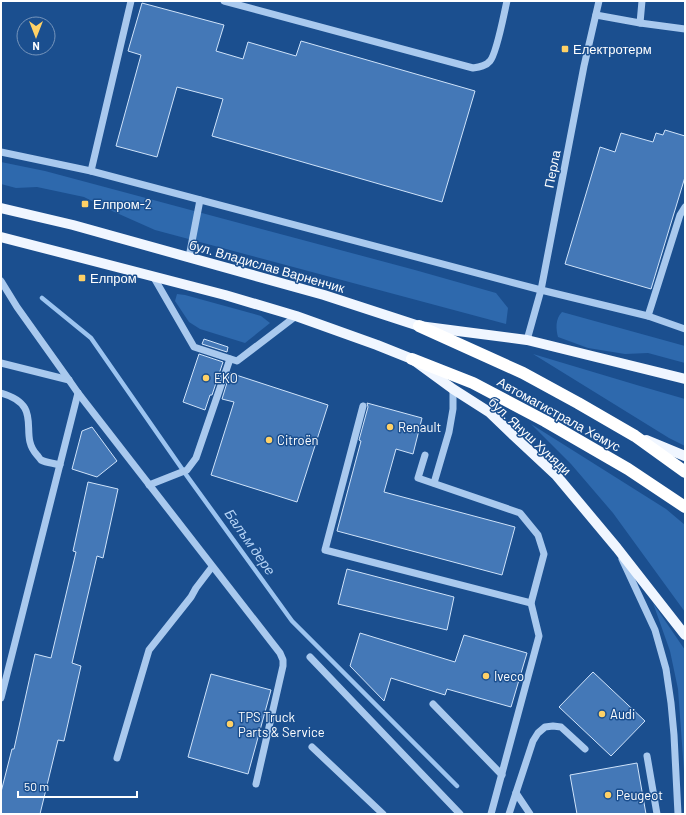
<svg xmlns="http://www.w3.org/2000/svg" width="686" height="815" font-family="Barlow,sans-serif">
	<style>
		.green { fill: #2e69ad }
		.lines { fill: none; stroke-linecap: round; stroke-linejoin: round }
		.stream { stroke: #9cc4f0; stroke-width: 4.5 }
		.building { fill: #4478b7; stroke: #cfe3fa }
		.minor { stroke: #a9c9ee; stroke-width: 7 }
		.major { stroke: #f0f6ff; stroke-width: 10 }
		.highway { stroke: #fff; stroke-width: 12 }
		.poi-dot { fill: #ffd166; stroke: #1b4f8f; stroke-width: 1.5 }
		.labels { text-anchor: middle; stroke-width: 3; stroke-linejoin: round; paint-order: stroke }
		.poi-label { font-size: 13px; fill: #fff; stroke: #1b4f8f; text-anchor: start }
		.street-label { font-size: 13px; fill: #fff; stroke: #1b4f8f }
		.water-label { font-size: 14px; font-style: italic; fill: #b5d3f5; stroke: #1b4f8f }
	</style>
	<rect width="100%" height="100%" fill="#1b4f8f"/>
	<g class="green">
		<polygon points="1,162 45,171 415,270 496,293 508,308 506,324 155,230 110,210 84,197 37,187 16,188 1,184"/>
		<polygon points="177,294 185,295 261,316 270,323 245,343 200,329 189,322 175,301"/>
		<path d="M562 312 685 346V363L648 353 625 354 588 348 558 337C556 329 555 319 562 312Z"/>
		<polygon points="533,354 640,386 685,399 685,446 669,438"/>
		<polygon points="531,424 666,509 685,525 685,612 613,513 571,464"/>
		<polygon points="653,603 685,650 685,785 678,689 670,651"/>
	</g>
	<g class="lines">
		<polyline class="stream" points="42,298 91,338 187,476 292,621 457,786"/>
	</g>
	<g class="building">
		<polygon points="142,3 224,25 216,51 243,59 248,42 296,56 301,41 475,91 442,202 212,136 223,99 177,87 157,157 116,146 141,55 128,51"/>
		<polygon points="665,130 685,136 685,177 651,289 565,264 600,147 615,152 621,133 653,142 656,133 663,135"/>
		<polygon points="204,339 228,347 227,352 202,344"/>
		<polygon points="199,354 223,362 212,395 210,395 205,410 183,402"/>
		<polygon points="230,373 328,405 297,502 211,475 234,402 222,399"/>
		<polygon points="367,403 422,418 413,454 396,449 384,492 515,527 502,575 337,531 361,441 359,440 368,407"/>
		<polygon points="92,427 117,461 97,477 72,469 82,431"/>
		<polygon points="88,482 118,489 103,558 97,556 72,663 81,666 64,741 58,740 40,814 1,814 1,792 12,749 14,749 35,654 51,658 76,552 73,551"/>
		<polygon points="347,569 454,597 447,630 338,604"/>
		<polygon points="360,633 455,662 464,635 527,653 511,707 447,689 445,695 391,678 384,701 350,666"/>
		<polygon points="593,672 645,721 611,756 559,707"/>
		<polygon points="211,674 271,690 248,774 188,757"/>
		<polygon points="637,763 646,814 577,814 570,775"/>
	</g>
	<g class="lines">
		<g class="minor">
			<path d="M224 1 473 68C480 67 486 66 490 61 497 53 504 13 507 1"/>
			<polyline points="596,15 640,23 642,1"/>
			<polyline points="640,23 685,29"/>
			<polyline points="1,152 91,171 541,290 648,316 685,329"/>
			<polyline points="91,171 131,1"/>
			<polyline points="189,257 200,200"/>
			<polyline points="153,276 194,347 237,361 296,316"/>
			<polyline points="1,281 17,307 69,380 78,393 280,653 283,660 283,666 256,784"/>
			<polyline points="648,316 680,215 685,207"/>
			<polyline points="527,340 541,290 584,66 599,1"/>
			<polyline points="1,363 69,380"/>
			<path d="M1 393C46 406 17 434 37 455 38 456 40 459 41 460 47 463 54 463 60 465"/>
			<polyline points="363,406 325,550 531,603"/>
			<polyline points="425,455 418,478 520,513 538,535 544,554 531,603 539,636 491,814"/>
			<polyline points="434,483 449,432 453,409 453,389"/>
			<polyline points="149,485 187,470 196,458 230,359"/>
			<polyline points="622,559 655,630 666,669 671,703 674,735 678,814"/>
			<polyline points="310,657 460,814"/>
			<polyline points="1,698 78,393"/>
			<polyline points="433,704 502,775"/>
			<polyline points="312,747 383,814"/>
			<polyline points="647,756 657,814"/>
			<polyline points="117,758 149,650 191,597 196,588 212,567"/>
			<polyline points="516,793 530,814"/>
			<polyline points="509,814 533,741 538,733 545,727 553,726 561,727 585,749"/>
		</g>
		<g class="major">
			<polyline points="1,208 73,225 324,295 419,326 527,340 685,379"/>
			<polyline points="1,237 225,295 296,316 377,345 412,359 453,389 489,412 514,436 556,475 617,548 685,635"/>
			<polyline points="646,440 685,456"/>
		</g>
		<g class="highway">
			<polyline points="419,326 523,373 578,403 635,436 685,472"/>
			<polyline points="412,359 473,383 545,421 628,469 685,507"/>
		</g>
	</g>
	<g class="poi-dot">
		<rect x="561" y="45" width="8" height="8" rx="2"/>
		<rect x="81" y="200" width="8" height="8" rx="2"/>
		<rect x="78" y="274" width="8" height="8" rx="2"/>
		<circle cx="206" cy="378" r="4"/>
		<circle cx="390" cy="427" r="4"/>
		<circle cx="269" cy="440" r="4"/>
		<circle cx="486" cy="676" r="4"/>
		<circle cx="602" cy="714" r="4"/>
		<circle cx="230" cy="724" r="4"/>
		<circle cx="608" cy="795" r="4"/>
	</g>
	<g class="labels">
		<g class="poi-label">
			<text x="573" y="54">Електротерм</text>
			<text x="93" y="209">Елпром-2</text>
			<text x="90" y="283">Елпром</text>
			<text x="214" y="383">EKO</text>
			<text x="398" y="432">Renault</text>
			<text x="277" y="445">Citroën</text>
			<text x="494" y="681">Iveco</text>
			<text x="610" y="719">Audi</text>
			<text x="238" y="722">TPS Truck<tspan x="238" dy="15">Parts &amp; Service</tspan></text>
			<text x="616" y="800">Peugeot</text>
		</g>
		<g class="street-label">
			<text transform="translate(552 169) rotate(-79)" y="5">Перла</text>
			<text transform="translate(267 266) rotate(16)" y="5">бул. Владислав Варненчик</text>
			<text transform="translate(559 414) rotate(29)" y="5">Автомагистрала Хемус</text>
			<text transform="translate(530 436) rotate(43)" y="5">бул. Януш Хуняди</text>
		</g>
		<g class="water-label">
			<text transform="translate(250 542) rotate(55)" y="5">Балъм дере</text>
		</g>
	</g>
	<rect width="686" height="815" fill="none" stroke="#ffffff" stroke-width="4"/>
	<g transform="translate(36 36) rotate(180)"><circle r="19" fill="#1b4f8f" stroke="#7695bc"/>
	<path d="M0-3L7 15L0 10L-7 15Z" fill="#ffd166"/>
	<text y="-6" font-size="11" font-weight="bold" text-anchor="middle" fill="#ffffff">N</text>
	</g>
	<path d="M18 791v6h119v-6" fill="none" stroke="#ffffff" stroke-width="2"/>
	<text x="24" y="791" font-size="12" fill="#ffffff" stroke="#1b4f8f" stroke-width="3" paint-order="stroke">50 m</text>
</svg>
